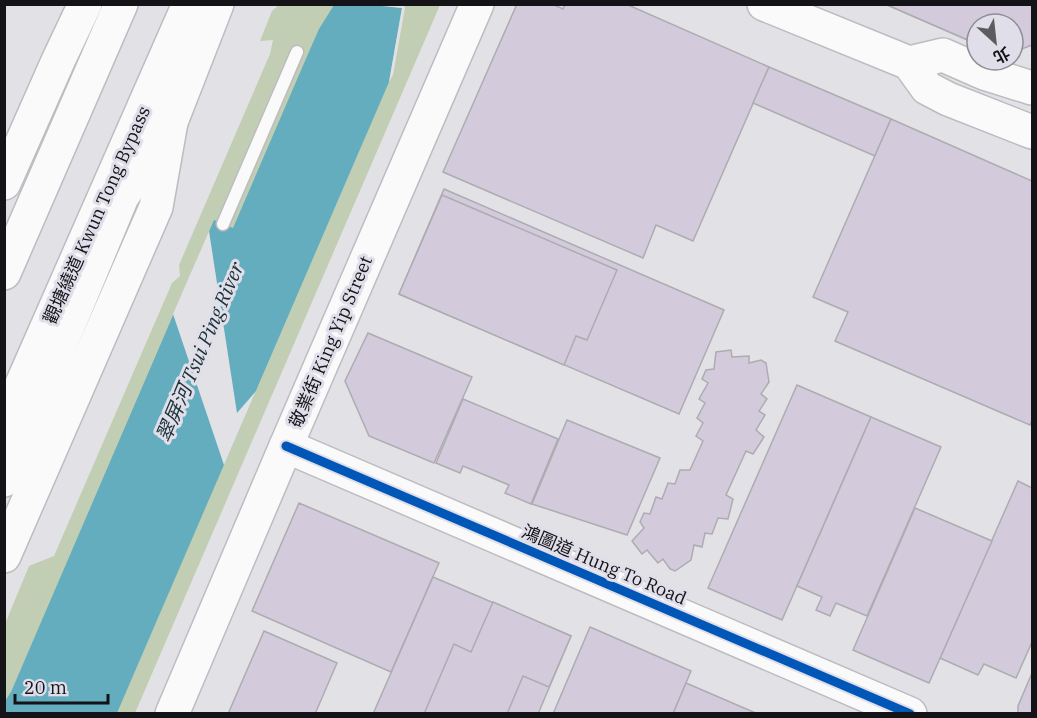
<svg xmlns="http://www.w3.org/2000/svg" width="1037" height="718" font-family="'IBM Plex Serif','Noto Sans TC',serif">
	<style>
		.green { fill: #c1ceb3 }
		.water { fill: #63adbf }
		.pier { fill: #e1e1e6 }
		.building { fill: #d3cadc; stroke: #adacb1; stroke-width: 1.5 }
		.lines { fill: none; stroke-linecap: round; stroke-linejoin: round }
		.lane-casing { stroke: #bdbcc1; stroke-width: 15 }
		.secondary-casing { stroke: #bdbcc1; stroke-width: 36 }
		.highway-casing { stroke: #bdbcc1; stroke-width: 36 }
		.lane { stroke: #fafafb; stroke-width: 12 }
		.secondary { stroke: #fafafb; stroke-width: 33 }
		.highway { stroke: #fafafb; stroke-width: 33 }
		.cycleway-casing { stroke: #e0dee9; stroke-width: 13 }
		.cycleway { stroke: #0057b8; stroke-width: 9 }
		.labels { text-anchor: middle; stroke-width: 6; stroke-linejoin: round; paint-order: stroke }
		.street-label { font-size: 18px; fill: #141317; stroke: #e0dee9 }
		.water-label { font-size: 20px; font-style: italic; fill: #1a3137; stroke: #e0dee9 }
	</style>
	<rect width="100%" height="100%" fill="#e1e1e6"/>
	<polygon class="green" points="280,4 440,5 135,713 5,714 5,624 29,566 54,556 172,283 180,276 179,265 270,54 273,40 260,41 272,11"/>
	<polygon class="water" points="372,4 402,8 389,82 117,713 5,714 5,701 11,692 214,220 233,228 308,54 319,29 334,5"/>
	<g class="pier">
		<polygon points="401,4 404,5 405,8 393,75 389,82 402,8 372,5"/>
		<polygon points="209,231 237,413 256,391 224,465 173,314"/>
	</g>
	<g class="building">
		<polygon points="517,4 552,4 563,9 565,4 626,4 769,67 693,241 656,225 643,258 443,172"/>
		<polygon points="885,4 1012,4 1004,24 977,24 977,44"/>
		<polygon points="885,4 1032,4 1032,45 1019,50 1013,51 1013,24 977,24 977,44"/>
		<polygon points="769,67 891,119 875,156 753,103"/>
		<polygon points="891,119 1032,181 1032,420 1030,425 835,341 848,312 813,297"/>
		<polygon points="444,189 724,310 679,414 399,294"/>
		<polygon points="442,195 617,270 587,340 576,336 564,365 399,294"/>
		<polygon points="368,333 472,377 434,463 369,436 345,381"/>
		<polygon points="731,350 732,357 749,356 749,363 761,360 766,363 769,382 761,394 767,399 759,411 765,415 756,430 764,437 753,454 746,451 726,495 733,499 728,519 718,518 712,534 705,533 702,547 694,545 691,560 675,571 670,569 663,559 658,563 647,550 642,554 632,541 644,528 640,522 644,513 650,514 656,497 662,499 668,483 675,484 680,470 690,470 703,441 696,436 703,423 697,418 705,403 699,399 708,383 702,379 706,370 714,369 716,352"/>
		<polygon points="797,385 871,417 782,620 708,588"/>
		<polygon points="463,399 558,439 531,504 505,493 509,485 463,466 460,473 436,463"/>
		<polygon points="871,417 941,447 867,616 836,603 830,616 816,610 822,597 797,586"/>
		<polygon points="567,420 660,458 627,535 532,504"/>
		<polygon points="1018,481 1032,488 1032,642 1016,678 984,664 978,675 940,658"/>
		<polygon points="299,503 439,563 391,672 252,611"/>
		<polygon points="915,508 992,541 929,683 853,650"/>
		<polygon points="433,577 571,636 538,714 373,714"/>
		<polygon points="493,602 571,636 549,687 523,676 507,714 424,714 454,644 471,652"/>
		<polygon points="590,627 691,671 673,714 553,714"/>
		<polygon points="264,631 337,663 315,714 228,714"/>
		<polygon points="1032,673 1032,713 1018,714 1018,706"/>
		<polygon points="686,683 758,714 673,714"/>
	</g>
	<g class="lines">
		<g class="lane-casing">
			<polyline id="lane" points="223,224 297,52"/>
		</g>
		<g class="secondary-casing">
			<g id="secondary">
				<polyline points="764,4 909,63 927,88 948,99 1032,132"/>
				<polyline points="909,63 943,55 984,73 1032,88"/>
				<polyline points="4,183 58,61 85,4"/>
				<polyline points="286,446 910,714"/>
				<polyline points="4,480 122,197 171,122 217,4"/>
				<polyline points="172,714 286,446 477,4"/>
			</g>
		</g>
		<g class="highway-casing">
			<g id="highway">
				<polyline points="4,273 121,4"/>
				<polyline points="4,425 189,4"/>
				<polyline points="4,556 156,207 171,122"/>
			</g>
		</g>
		<use href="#lane" class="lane"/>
		<use href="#secondary" class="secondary"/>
		<use href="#highway" class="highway"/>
		<g class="cycleway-casing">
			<polyline id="cycleway" points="286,446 910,714"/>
		</g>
		<use href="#cycleway" class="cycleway"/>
	</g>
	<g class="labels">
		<g class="street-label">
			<text transform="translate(97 215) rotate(-66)" y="6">觀塘繞道 Kwun Tong Bypass</text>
			<text transform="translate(331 342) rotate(-67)" y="6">敬業街 King Yip Street</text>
			<text transform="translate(604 565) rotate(23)" y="6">鴻圖道 Hung To Road</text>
		</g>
		<g class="water-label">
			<text transform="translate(200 352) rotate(-67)" y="7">翠屏河 Tsui Ping River</text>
		</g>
	</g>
	<rect width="1037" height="718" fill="none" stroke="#141317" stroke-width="12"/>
	<g transform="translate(995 42) rotate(153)"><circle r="28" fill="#e0dee9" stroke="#8e8d95" stroke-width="1.5"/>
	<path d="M0-4.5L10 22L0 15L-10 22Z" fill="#5c5b5f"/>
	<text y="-9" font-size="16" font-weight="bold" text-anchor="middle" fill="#141317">北</text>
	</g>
	<path d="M15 694v9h93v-9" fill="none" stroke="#141317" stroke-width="3"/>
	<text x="24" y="694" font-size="18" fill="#141317" stroke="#e0dee9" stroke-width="4.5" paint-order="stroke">20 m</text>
</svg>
